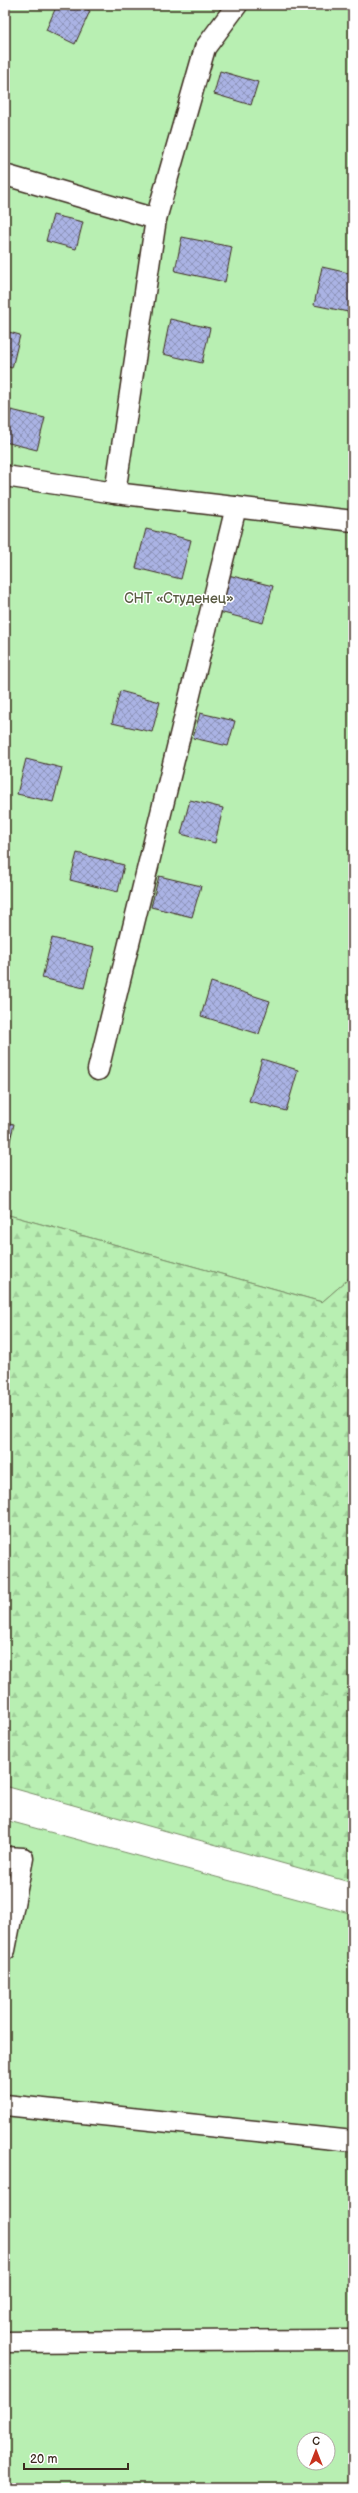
<svg xmlns="http://www.w3.org/2000/svg" width="358" height="2493" font-family="'Balsamiq Sans',sans-serif">
	<style>
		.green { fill: #b8efb2; stroke: #7a8c68; fill-rule: evenodd }
		.forest { fill: url(#forest-firs); stroke: #7a8c68 }
		.building { fill: url(#building-cross-hatch); stroke: #3b2a1e }
		.lines { fill: none; stroke-linecap: round; stroke-linejoin: round }
		.lane-casing { stroke: #3b2a1e; stroke-width: 23 }
		.lane { stroke: #fff; stroke-width: 20 }
		.labels { text-anchor: middle; stroke-width: 3; stroke-linejoin: round; paint-order: stroke }
		.park-label { font-size: 14px; fill: #5a5b43; stroke: #fff }
	</style>
	<defs>
		<pattern id="forest-firs" width="22" height="20" patternUnits="userSpaceOnUse"><rect width="22" height="20" fill="#b8efb2"/><path d="M5 1l3.5 6h-7zM16 11l3.5 6h-7z" fill="#9fcd99"/></pattern>
		<pattern id="building-cross-hatch" width="8" height="8" patternUnits="userSpaceOnUse"><rect width="8" height="8" fill="#aab3e4"/><path d="M0 0l8 8M0 8l8-8" fill="none" stroke="#8c92b8"/></pattern>
	</defs>
	<rect width="100%" height="100%" fill="#fff"/>
	<filter id="ink" filterUnits="userSpaceOnUse"><feTurbulence type="fractalNoise" baseFrequency=".025" numOctaves="2"/><feDisplacementMap in="SourceGraphic" scale="8" xChannelSelector="R" yChannelSelector="G"/><feConvolveMatrix kernelMatrix="1 2 1 2 8 2 1 2 1" color-interpolation-filters="sRGB"/></filter>
	<g filter="url(#ink)">
		<g class="green">
			<polygon points="5,5 353,5 353,1275 322,1302 5,1214"/>
			<path d="M5 1820 353 1914V2488H5ZM304 2439H328V2463H304Z"/>
		</g>
		<polygon class="forest" points="5,1214 322,1302 353,1275 353,1883 5,1786"/>
		<g class="building">
			<polygon points="57,5 77,5 90,11 75,44 46,30"/>
			<polygon points="220,71 258,82 251,105 214,94"/>
			<polygon points="53,215 83,222 76,249 46,241"/>
			<polygon points="182,237 232,247 225,282 175,271"/>
			<polygon points="322,267 353,274 353,313 314,305"/>
			<polygon points="170,319 210,328 202,363 163,354"/>
			<polygon points="5,331 20,335 12,368 5,366"/>
			<polygon points="11,410 45,418 37,450 5,442"/>
			<polygon points="146,529 191,540 181,579 136,568"/>
			<polygon points="228,575 273,586 263,623 219,612"/>
			<polygon points="120,691 160,702 152,732 112,723"/>
			<polygon points="200,713 235,721 228,746 193,738"/>
			<polygon points="26,759 62,768 53,802 17,794"/>
			<polygon points="190,800 223,808 215,843 181,834"/>
			<polygon points="77,853 124,865 118,892 70,880"/>
			<polygon points="159,876 201,886 192,917 151,907"/>
			<polygon points="52,938 94,948 84,988 42,978"/>
			<polygon points="211,982 270,1001 259,1034 201,1016"/>
			<polygon points="262,1059 298,1070 286,1111 249,1101"/>
			<polygon points="5,1122 14,1124 5,1162"/>
		</g>
		<g class="lines">
			<g class="lane-casing">
				<g id="lane">
					<polyline points="5,175 156,219 115,493"/>
					<polyline points="156,219 205,48 237,5"/>
					<polyline points="5,476 115,493 353,521"/>
					<polyline points="98,1070 236,507"/>
					<polyline points="5,1857 23,1858 5,1950"/>
					<polyline points="5,2105 353,2141"/>
					<polyline points="5,2342 353,2340"/>
				</g>
			</g>
			<use href="#lane" class="lane"/>
		</g>
	</g>
	<g class="labels">
		<g class="park-label">
			<text x="179" y="603">СНТ «Студенец»</text>
		</g>
	</g>
	<rect width="358" height="2493" fill="none" stroke="#fff" stroke-width="20"/>
	<rect x="10" y="10" width="338" height="2473" fill="none" stroke="#3b2a1e" stroke-width="1.5" filter="url(#ink)"/>
	<g transform="translate(316 2451)"><circle r="19" fill="#ffffff" stroke="#b1aaa5"/>
	<path d="M0-3L7 15L0 10L-7 15Z" fill="#c8321e"/>
	<text y="-6" font-size="11" font-weight="bold" text-anchor="middle" fill="#3b2a1e">С</text>
	</g>
	<path d="M24 2463v6h104v-6" fill="none" stroke="#3b2a1e" stroke-width="2"/>
	<text x="30" y="2463" font-size="12" fill="#3b2a1e" stroke="#ffffff" stroke-width="3" paint-order="stroke">20 m</text>
</svg>
